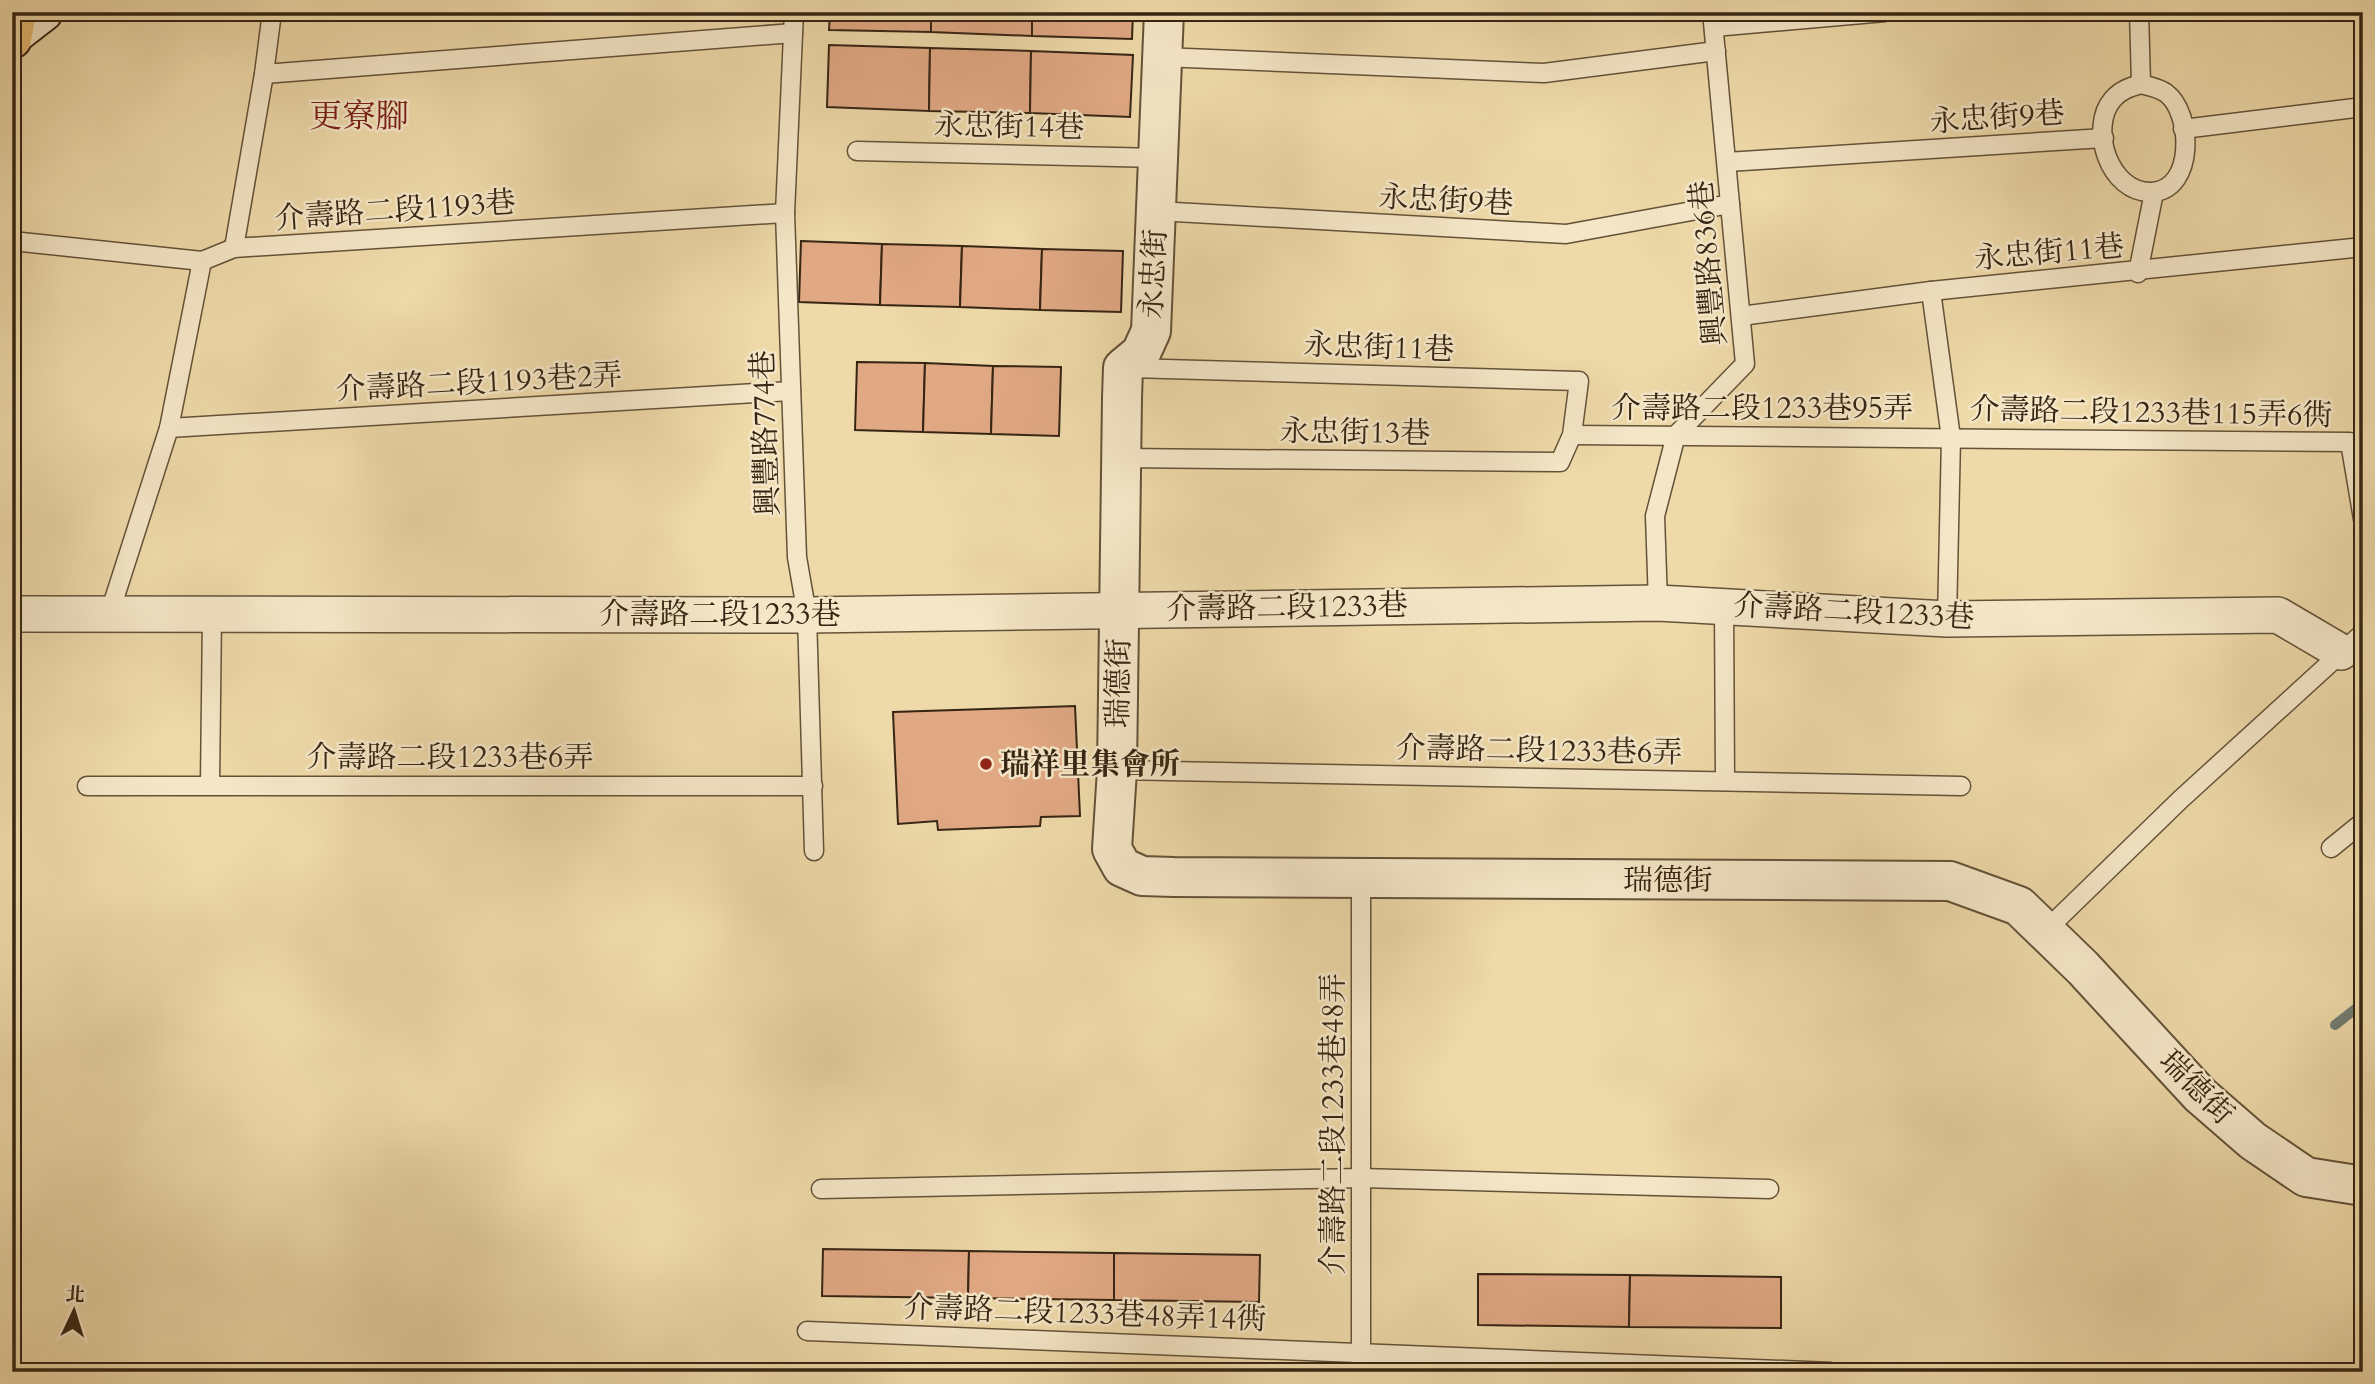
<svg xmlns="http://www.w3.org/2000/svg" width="2375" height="1384" font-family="Cardo,'Noto Serif TC',serif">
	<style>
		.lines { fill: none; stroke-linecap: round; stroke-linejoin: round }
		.stream { stroke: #737e72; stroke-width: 10 }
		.building { fill: #e0a883; stroke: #362513; stroke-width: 2 }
		.service-casing { stroke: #645238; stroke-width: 21 }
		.minor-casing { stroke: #645238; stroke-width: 38 }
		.tertiary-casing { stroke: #645238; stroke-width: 42 }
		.secondary-casing { stroke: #362513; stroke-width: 42 }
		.primary-casing { stroke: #362513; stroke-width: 42 }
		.service { stroke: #f4e6c7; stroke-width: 18 }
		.minor { stroke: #f4e6c7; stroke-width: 35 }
		.tertiary { stroke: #f4e6c7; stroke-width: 38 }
		.secondary { stroke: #f4e6c7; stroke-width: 38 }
		.primary { stroke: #e7bc74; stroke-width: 38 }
		.poi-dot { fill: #8f2418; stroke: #f4e6c7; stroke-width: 2.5 }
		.labels { text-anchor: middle; stroke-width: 5; stroke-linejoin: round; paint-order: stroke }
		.street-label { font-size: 30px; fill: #362513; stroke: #f4e6c7 }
		.poi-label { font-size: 30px; font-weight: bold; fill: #362513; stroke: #f4e6c7; text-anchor: start }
		.quarter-label { font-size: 33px; fill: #7a1f14; stroke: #f4e6c7 }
	</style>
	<rect width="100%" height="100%" fill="#eed9a9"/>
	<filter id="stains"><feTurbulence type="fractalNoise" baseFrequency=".00286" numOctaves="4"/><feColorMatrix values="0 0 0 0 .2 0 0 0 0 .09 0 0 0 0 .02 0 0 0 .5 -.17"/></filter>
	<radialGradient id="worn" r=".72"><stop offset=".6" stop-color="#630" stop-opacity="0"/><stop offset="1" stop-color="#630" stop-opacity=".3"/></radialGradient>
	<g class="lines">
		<polyline class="stream" points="2335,1025 2363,1003"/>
	</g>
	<g class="building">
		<polygon points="830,12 931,12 931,32 829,30"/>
		<polygon points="931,12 1032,12 1032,36 931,32"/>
		<polygon points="1032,12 1133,12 1132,39 1032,36"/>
		<polygon points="829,45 930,48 929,111 827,107"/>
		<polygon points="930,48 1031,51 1030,113 929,111"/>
		<polygon points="1031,51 1133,55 1130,117 1030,113"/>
		<polygon points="801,241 882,244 880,305 799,302"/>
		<polygon points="882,244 962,246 960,307 880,305"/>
		<polygon points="962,246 1042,249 1040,310 960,307"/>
		<polygon points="1042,249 1123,251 1121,312 1040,310"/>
		<polygon points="857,362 925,363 923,432 855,430"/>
		<polygon points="925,363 993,366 991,434 923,432"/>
		<polygon points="993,366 1061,367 1059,436 991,434"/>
		<polygon points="1075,706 1080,816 1041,817 1040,826 938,830 937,821 898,824 893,712"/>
		<polygon points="823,1249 969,1251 968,1298 822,1296"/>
		<polygon points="969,1251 1114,1253 1114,1300 968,1298"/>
		<polygon points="1114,1253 1260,1255 1259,1302 1114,1300"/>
		<polygon points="1478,1274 1630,1275 1629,1327 1478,1325"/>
		<polygon points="1630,1275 1781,1277 1781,1328 1629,1327"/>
	</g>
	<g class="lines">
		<g class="service-casing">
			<g id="service">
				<polyline points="794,12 785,213 797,557 807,615 814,851"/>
				<polyline points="2139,12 2141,84"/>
				<polyline points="1714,27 1885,12"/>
				<polyline points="1162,57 1544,73 1716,51"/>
				<polyline points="264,74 793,33"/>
				<path d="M2141 84C2149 86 2159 88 2166 93 2193 113 2195 190 2152 192 2109 194 2088 127 2113 99 2121 90 2130 87 2141 84Z"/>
				<polyline points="2183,129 2363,107"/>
				<polyline points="857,151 1159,158"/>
				<polyline points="1727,162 2104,138"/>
				<polyline points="1157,211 1566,234 1730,204"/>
				<polyline points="12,241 202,261 234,248 785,213"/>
				<polyline points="234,248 264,74 272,12"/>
				<polyline points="2138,273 2154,192"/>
				<polyline points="1931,291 1951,438 1947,619"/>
				<polyline points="1741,316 1931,291 2363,247"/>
				<polyline points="169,428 791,391"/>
				<polyline points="1572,435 2350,442 2363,519"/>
				<polyline points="1121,458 1560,462 1572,435 1579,381 1130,368"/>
				<polyline points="1658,603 1655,516 1676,435 1745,364 1712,12"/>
				<polyline points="1724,605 1725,781"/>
				<polyline points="110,612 169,428 202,261"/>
				<polyline points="1117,770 1961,786"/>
				<polyline points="210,784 212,614"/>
				<polyline points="87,786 813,786"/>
				<polyline points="2331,848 2363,822"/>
				<polyline points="1361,877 1361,1372"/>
				<polyline points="2045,931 2181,799 2363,633"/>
				<polyline points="821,1189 1361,1178 1769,1189"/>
				<polyline points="807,1331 1831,1372"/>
			</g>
		</g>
		<g class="minor-casing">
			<polyline id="minor" points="12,614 807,615 1658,603 1947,619 2278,615 2341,652"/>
		</g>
		<g class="tertiary-casing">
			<polyline id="tertiary" points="1164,12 1151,331 1141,353 1123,368 1122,398 1117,770 1112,849 1122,867 1142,876 1174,877 1950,881 2019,906 2083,968 2200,1095 2253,1141 2306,1177 2363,1186"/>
		</g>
		<g class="secondary-casing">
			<polyline id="secondary" points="12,36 43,12"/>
		</g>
		<g class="primary-casing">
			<polyline id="primary" points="12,39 17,12"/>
		</g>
		<use href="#service" class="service"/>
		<use href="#minor" class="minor"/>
		<use href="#tertiary" class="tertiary"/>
		<use href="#secondary" class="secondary"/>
		<use href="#primary" class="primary"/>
	</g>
	<circle class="poi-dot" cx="986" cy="764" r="7"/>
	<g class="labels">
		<g class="street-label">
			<text transform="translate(1997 117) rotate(-4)" y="10">永忠街9巷</text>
			<text transform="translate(1009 126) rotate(1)" y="10">永忠街14巷</text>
			<text transform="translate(1446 200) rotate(3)" y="10">永忠街9巷</text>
			<text transform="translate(395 210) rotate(-4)" y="10">介壽路二段1193巷</text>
			<text transform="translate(2049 252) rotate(-5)" y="10">永忠街11巷</text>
			<text transform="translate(1708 263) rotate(-95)" y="10">興豐路836巷</text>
			<text transform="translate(1153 274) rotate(-87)" y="10">永忠街</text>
			<text transform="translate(1379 347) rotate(2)" y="10">永忠街11巷</text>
			<text transform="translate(479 382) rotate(-3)" y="10">介壽路二段1193巷2弄</text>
			<text x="1762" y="418">介壽路二段1233巷95弄</text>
			<text transform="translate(2151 412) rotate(1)" y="10">介壽路二段1233巷115弄6衖</text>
			<text transform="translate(1355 432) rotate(1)" y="10">永忠街13巷</text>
			<text transform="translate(765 433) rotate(-92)" y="10">興豐路774巷</text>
			<text transform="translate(1287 607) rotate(-1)" y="10">介壽路二段1233巷</text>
			<text transform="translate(1854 611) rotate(3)" y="10">介壽路二段1233巷</text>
			<text x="720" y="624">介壽路二段1233巷</text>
			<text transform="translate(1118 683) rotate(-89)" y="10">瑞德街</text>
			<text transform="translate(1539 750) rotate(1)" y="10">介壽路二段1233巷6弄</text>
			<text x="450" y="767">介壽路二段1233巷6弄</text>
			<text x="1668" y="890">瑞德街</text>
			<text transform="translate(2197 1087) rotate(45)" y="10">瑞德街</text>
			<text transform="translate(1333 1124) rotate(-90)" y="10">介壽路二段1233巷48弄</text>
			<text transform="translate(1085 1313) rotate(2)" y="10">介壽路二段1233巷48弄14衖</text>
		</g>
		<g class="poi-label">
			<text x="1000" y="774">瑞祥里集會所</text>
		</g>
		<g class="quarter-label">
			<text x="359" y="127">更寮腳</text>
		</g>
	</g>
	<rect width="2375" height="1384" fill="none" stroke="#eed9a9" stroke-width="42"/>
	<rect x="14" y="14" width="2347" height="1356" fill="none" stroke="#362513" stroke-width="3.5"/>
	<rect x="21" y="21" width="2333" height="1342" fill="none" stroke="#362513" stroke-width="2"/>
	<g transform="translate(74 1311) rotate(4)" stroke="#f4e6c7" stroke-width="5" paint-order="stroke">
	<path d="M0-5L12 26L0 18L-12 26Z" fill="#362513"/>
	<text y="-10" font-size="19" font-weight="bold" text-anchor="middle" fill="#362513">北</text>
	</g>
	<rect width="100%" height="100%" filter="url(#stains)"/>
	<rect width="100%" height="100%" fill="url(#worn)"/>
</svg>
